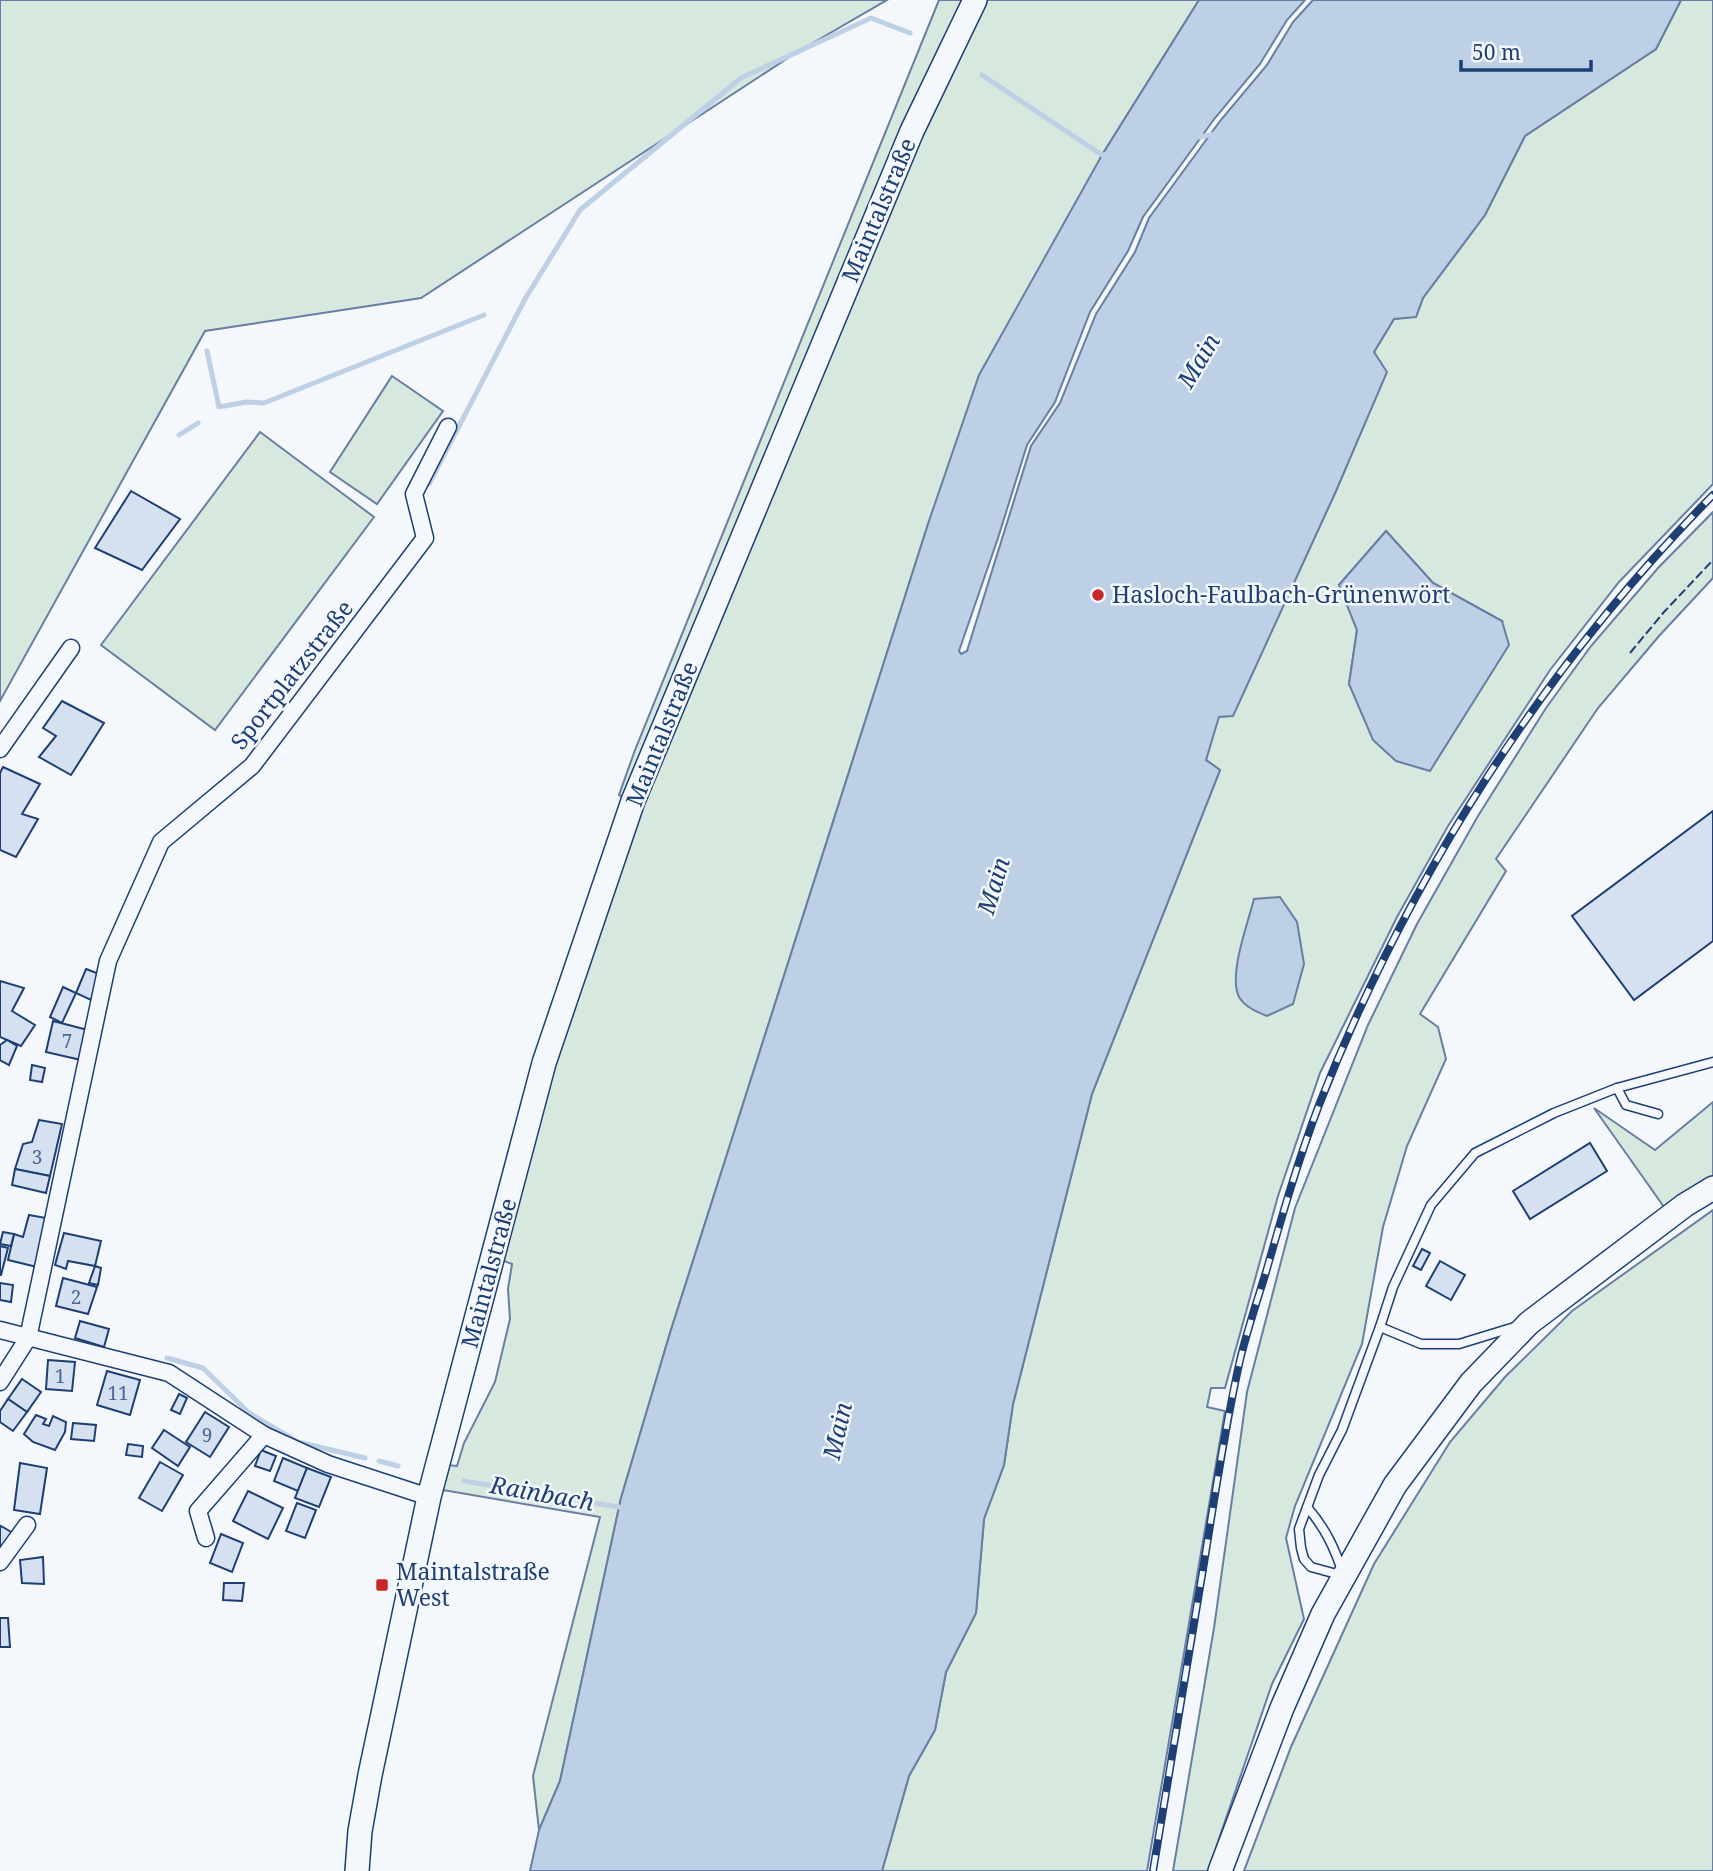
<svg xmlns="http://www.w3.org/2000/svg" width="1713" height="1871" font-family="'Noto Serif',serif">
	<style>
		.green { fill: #d7e8df; stroke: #687fa3; stroke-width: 2; fill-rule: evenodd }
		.water { fill: #bed0e5; stroke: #687fa3; stroke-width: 2 }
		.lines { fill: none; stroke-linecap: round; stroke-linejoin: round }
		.stream { stroke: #bed0e5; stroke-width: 5 }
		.building { fill: #d5e0f0; stroke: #1d3f73; stroke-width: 2 }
		.service-casing { stroke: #1d3f73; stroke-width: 11 }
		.minor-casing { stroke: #1d3f73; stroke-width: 19 }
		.secondary-casing { stroke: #1d3f73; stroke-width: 26 }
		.service { stroke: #f4f7fb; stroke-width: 8 }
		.minor { stroke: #f4f7fb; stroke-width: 16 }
		.secondary { stroke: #f4f7fb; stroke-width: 23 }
		.rail-casing { stroke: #1d3f73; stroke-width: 8 }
		.rail { stroke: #f4f7fb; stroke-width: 5; stroke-dasharray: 16; stroke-linecap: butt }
		.fence { stroke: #1d3f73; stroke-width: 2; stroke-dasharray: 9 3.5; stroke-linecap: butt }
		.poi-dot { fill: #c62828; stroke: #f4f7fb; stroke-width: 2.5 }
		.labels { text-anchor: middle; stroke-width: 5; stroke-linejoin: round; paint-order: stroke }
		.number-label { font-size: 19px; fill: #4b6792 }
		.street-label { font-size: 23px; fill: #1d3f73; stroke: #f4f7fb }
		.poi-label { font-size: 23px; fill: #1d3f73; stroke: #f4f7fb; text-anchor: start }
		.water-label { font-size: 24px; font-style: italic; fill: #1d3f73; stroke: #f4f7fb }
	</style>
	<rect width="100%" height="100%" fill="#f4f7fb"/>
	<g class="green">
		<polygon points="0,0 887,0 794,54 421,298 205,331 0,701"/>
		<polygon points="939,0 1199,0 1102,155 929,521 670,1333 621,1498 560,1781 539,1830 533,1776 600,1517 431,1488 438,1464 457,1466 464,1443 495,1382 510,1319 508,1289 512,1264 493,1257 633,801 619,795 635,750"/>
		<path d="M1681 0H1713V484L1619 582 1550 670 1448 826 1397 917 1320 1073 1278 1196 1225 1388H1211L1207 1407 1225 1411 1147 1871H882L909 1776 935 1730 946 1672 976 1613 984 1519 1004 1465 1013 1404 1092 1094 1220 770 1206 760 1218 715H1233L1336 491 1386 372 1374 352 1394 319 1416 316 1423 298 1485 215 1525 136 1656 49ZM1386 531 1433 583 1502 621 1349 684 1357 630 1339 585Z"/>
		<polygon points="392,376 443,411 377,504 330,472"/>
		<polygon points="260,432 374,517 215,730 101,645"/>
		<polygon points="1713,512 1713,578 1659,636 1598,708 1496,859 1506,871 1420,1014 1438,1027 1446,1059 1407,1146 1383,1227 1362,1344 1295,1506 1286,1538 1304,1619 1272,1684 1208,1871 1173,1871 1214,1628 1247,1392 1295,1208 1368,1025 1417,924 1478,816 1546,708 1591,646 1658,568"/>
		<polygon points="1713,1102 1713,1177 1664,1207 1594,1108 1655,1150"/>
		<polygon points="1713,1210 1713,1871 1244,1871 1291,1747 1374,1564 1450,1442 1505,1377 1572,1311"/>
	</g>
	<g class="water">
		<polygon points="1199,0 1305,0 1287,20 1260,64 1215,118 1143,217 1128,251 1090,312 1055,402 1027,445 998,538 959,651 961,654 967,651 1031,446 1060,403 1096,314 1135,252 1149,218 1220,121 1267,65 1293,22 1313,0 1681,0 1656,49 1525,136 1485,215 1423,298 1416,317 1394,319 1374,352 1387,372 1336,491 1233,716 1219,717 1206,760 1220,770 1092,1094 1013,1404 1004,1465 984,1519 976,1613 946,1672 935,1730 909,1776 882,1871 530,1871 539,1830 560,1781 621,1498 670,1333 929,521 979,375 1102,155"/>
		<polygon points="1386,531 1433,583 1502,621 1509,645 1430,771 1396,761 1373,740 1349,684 1357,630 1339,585"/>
		<path d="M1280 897 1297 922 1304 964 1293 1004 1267 1016C1257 1012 1245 1007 1239 997 1228 975 1248 923 1254 899Z"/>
	</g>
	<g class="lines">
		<g class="stream">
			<polyline points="982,75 1102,155 1109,154"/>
			<polyline points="1194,138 1215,134"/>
			<polyline points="207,351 219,407 246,402 264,403 484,315"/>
			<polyline points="179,435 198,423"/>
			<polyline points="429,484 525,299 580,210 741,78 871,18 910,33"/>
			<polyline points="167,1358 203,1368 249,1413 298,1442 365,1458"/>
			<polyline points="379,1461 398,1466"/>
			<polyline points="464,1481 619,1507"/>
		</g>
	</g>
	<g class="building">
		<polygon points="131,491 180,519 142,570 95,548"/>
		<polygon points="62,701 104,723 71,775 39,757 56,736 43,728"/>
		<polygon points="3,767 40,784 22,814 38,819 16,857 0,850 0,773"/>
		<polygon points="1713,811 1713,941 1634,1000 1572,916"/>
		<polygon points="86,969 102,975 91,1000 76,993"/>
		<polygon points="0,981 24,988 12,1011 35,1025 21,1046 0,1037"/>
		<polygon points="63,987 76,993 62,1023 50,1017"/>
		<polygon points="53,1021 88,1030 81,1060 46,1052"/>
		<polygon points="7,1040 17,1046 9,1065 0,1060 0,1045"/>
		<polygon points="32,1065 45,1068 42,1082 30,1080"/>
		<polygon points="39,1120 62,1124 50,1176 15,1169 23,1144 32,1142"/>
		<polygon points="1590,1143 1607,1171 1530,1219 1513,1191"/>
		<polygon points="15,1169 50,1176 46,1193 12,1185"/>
		<polygon points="29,1215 46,1218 37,1267 8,1260 14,1234 23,1237"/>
		<polygon points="3,1232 14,1234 11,1246 0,1244"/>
		<polygon points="64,1233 101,1241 95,1266 68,1261 66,1269 55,1265"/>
		<polygon points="0,1246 8,1248 1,1275 0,1275"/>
		<polygon points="1422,1249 1430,1253 1421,1270 1413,1266"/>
		<polygon points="1440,1261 1465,1275 1451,1300 1426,1286"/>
		<polygon points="95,1266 101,1268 98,1285 89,1283"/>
		<polygon points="63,1278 97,1287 88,1314 56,1306"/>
		<polygon points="0,1283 13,1285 11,1302 0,1300"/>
		<polygon points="80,1321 109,1329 104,1347 75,1338"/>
		<polygon points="48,1360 75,1362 72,1391 46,1389"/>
		<polygon points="107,1371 140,1380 130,1415 97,1405"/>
		<polygon points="22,1379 41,1392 27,1412 8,1399"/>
		<polygon points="179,1394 187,1398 180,1414 171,1410"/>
		<polygon points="8,1399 27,1412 13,1431 0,1422 0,1411"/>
		<polygon points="205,1412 229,1427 210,1457 186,1442"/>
		<polygon points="36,1415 46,1419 43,1424 49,1426 53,1416 66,1422 65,1432 55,1450 33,1442 24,1434"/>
		<polygon points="73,1423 96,1425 94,1441 71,1439"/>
		<polygon points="164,1430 190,1447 178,1466 152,1448"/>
		<polygon points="128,1444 143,1446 142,1457 126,1455"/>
		<polygon points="261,1450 276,1456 270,1471 255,1466"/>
		<polygon points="283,1458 307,1468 298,1491 274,1481"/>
		<polygon points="160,1462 183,1475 162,1511 139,1498"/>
		<polygon points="20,1463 47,1468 40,1514 14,1510"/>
		<polygon points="307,1468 331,1477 319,1507 295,1498"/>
		<polygon points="248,1491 283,1508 268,1539 233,1521"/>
		<polygon points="297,1503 316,1510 305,1538 286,1531"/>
		<polygon points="1,1526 13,1533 0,1556 0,1528"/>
		<polygon points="221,1534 243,1543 232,1572 210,1563"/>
		<polygon points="43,1557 44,1584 22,1583 20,1560"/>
		<polygon points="224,1583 244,1583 242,1601 223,1600"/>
		<polygon points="0,1618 8,1618 10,1647 0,1647"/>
	</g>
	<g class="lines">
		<g class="service-casing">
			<g id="service">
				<polyline points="1617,1088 1626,1105 1658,1114"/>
				<polyline points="1380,1327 1421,1344 1459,1344 1518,1326"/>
				<path d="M1307 1507C1326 1529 1335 1549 1344 1576L1311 1567 1304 1559 1301 1548 1299 1529 1319 1475 1342 1430 1380 1327 1393 1287 1431 1205 1475 1153 1554 1113 1617 1088 1713 1062"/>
			</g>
		</g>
		<g class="minor-casing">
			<g id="minor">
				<polyline points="0,749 71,648"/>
				<polyline points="0,1330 169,1373 264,1435 328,1464 429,1497"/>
				<polyline points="0,1382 28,1338 108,961 161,842 252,766 425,538 414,494 448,427"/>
				<polyline points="206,1538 198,1511 264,1435"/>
				<polyline points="0,1562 27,1525"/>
			</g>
		</g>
		<g class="secondary-casing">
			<g id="secondary">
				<polyline points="357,1871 360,1831 370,1775 429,1497 544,1063 633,801 912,131 975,0"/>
				<polyline points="1220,1871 1282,1708 1323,1614 1395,1485 1471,1383 1529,1323 1685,1205 1713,1188"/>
			</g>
		</g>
		<use href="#service" class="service"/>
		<use href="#minor" class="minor"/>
		<use href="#secondary" class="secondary"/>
		<g class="rail-casing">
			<path id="rail" d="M1153 1871C1170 1768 1187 1665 1204 1563 1215 1495 1225 1427 1240 1360 1247 1331 1257 1301 1266 1272 1282 1216 1298 1160 1319 1105 1408 878 1542 669 1713 495"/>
		</g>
		<use href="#rail" class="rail"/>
		<polyline class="fence" points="1630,653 1664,612 1713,560"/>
	</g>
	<g class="poi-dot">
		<circle cx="1098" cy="595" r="7"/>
		<rect x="375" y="1578" width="14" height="14" rx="3.5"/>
	</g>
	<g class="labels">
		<g class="number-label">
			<text x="67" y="1048">7</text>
			<text x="37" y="1164">3</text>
			<text x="76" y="1304">2</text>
			<text x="60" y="1383">1</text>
			<text x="118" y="1400">11</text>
			<text x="207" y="1442">9</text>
		</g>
		<g class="street-label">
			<text transform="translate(879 210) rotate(-67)" y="8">Maintalstraße</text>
			<text transform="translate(292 675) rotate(-52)" y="8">Sportplatzstraße</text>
			<text transform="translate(662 734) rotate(-68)" y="8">Maintalstraße</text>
			<text transform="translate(489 1273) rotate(-75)" y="8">Maintalstraße</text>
		</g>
		<g class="poi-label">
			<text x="1112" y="603">Hasloch-Faulbach-Grünenwört</text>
			<text x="396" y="1580">Maintalstraße<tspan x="396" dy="26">West</tspan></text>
		</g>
		<g class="water-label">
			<text transform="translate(1199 361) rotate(-59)" y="8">Main</text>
			<text transform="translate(994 886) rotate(-73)" y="8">Main</text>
			<text transform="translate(838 1431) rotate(-77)" y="8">Main</text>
			<text transform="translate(542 1494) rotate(10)" y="8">Rainbach</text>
		</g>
	</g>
	<path d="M1461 60v10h130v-10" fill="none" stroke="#1d3f73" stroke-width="3.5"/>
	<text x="1472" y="60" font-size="21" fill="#1d3f73" stroke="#f4f7fb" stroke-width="5" paint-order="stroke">50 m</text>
</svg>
